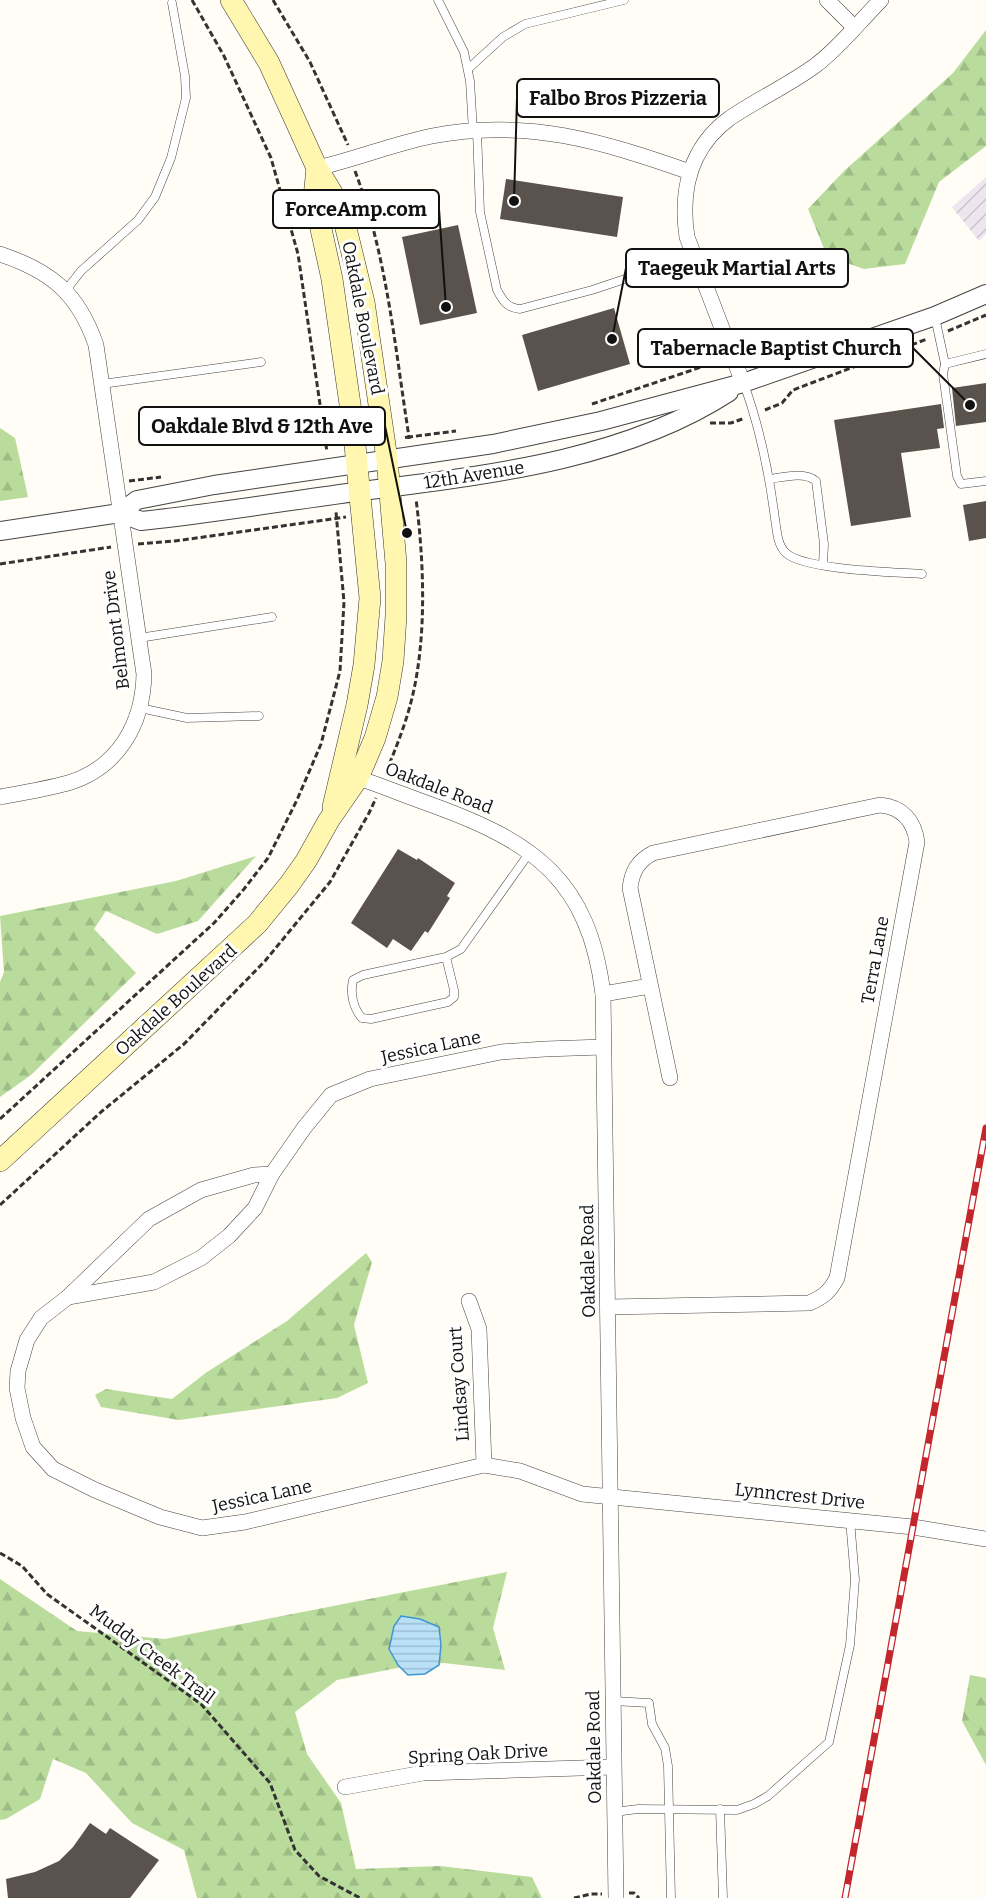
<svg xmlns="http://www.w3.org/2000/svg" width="986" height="1898" font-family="Bitter,serif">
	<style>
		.industrial { fill: url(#industrial-furrows) }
		.forest { fill: url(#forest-firs) }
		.water { fill: url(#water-rules); stroke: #3f96cf; stroke-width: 1.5 }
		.building { fill: #5a524d }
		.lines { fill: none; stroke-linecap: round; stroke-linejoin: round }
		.service-casing { stroke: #444; stroke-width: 9 }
		.minor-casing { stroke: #444; stroke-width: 16 }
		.tertiary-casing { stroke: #444; stroke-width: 20 }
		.secondary-casing { stroke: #333; stroke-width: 22 }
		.path { stroke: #333; stroke-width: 3; stroke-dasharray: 6 3; stroke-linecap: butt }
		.service { stroke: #fff; stroke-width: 8 }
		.minor { stroke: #fff; stroke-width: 15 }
		.tertiary { stroke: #fff; stroke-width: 18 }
		.secondary { stroke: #fff6b0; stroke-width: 21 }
		.rail-casing { stroke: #c4262e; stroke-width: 7 }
		.rail { stroke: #fff; stroke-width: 4.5; stroke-dasharray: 14; stroke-linecap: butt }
		.labels { text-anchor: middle; stroke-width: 6; stroke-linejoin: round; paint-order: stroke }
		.street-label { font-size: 18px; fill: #111; stroke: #fff }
		.leader { fill: none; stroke: #111; stroke-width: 2 }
		.callout-dot { fill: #111; stroke: #fff; stroke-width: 2 }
		.callout { fill: #fff; stroke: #111; stroke-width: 2 }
		.callout-label { font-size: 20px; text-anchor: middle; font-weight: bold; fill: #111 }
	</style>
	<defs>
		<pattern id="industrial-furrows" width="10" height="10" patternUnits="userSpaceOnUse" patternTransform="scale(1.5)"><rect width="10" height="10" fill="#eee6ef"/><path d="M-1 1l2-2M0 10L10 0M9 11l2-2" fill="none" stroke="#cbc4cc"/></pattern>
		<pattern id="forest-firs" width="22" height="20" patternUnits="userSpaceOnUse" patternTransform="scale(1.5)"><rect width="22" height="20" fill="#b9dc9c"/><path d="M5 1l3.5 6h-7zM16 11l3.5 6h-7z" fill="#9ebc85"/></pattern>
		<pattern id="water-rules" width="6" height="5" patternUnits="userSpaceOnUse" patternTransform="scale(1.5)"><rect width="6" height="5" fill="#b9e0f7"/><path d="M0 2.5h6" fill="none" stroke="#9ebfd3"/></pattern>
	</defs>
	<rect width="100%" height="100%" fill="#fffdf5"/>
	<polygon class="industrial" points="986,177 986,234 979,241 952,207"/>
	<g class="forest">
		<polygon points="986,30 986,146 939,182 905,264 864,269 827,256 808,209 844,171 953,73"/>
		<polygon points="0,428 15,438 28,497 0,501"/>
		<polygon points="256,856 198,921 157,934 106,911 94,929 136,973 31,1075 0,1097 0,982 4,972 0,916 176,881"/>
		<polygon points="366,1253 372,1262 354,1325 368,1383 337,1398 179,1420 101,1407 95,1395 106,1389 172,1399 207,1372 287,1321"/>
		<polygon points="507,1572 493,1628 505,1670 444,1663 397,1668 337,1680 295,1712 307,1754 341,1803 356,1869 440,1866 532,1877 542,1898 197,1898 184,1850 132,1823 86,1773 53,1759 40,1799 6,1819 0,1820 0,1579 77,1631 165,1639"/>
		<polygon points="970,1675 986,1678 986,1765 962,1721"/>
	</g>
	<polygon class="water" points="401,1616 420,1619 439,1627 441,1645 439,1665 425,1674 408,1675 398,1665 389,1649 394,1626"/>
	<g class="building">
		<polygon points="506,179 623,197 617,237 500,219"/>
		<polygon points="458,225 477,313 420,325 402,237"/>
		<polygon points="614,308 630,364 538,391 522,335"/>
		<polygon points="986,383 986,422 956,426 952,388"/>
		<polygon points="941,404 944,428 937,429 940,448 901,453 911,517 851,526 834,420"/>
		<polygon points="986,501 986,538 969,541 963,505"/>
		<polygon points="398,849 417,860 418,858 455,883 447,896 450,898 428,933 425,931 411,951 393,939 387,948 351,923"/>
		<polygon points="90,1823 106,1834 110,1828 159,1860 130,1898 8,1898 6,1879 35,1872 59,1861 73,1847"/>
	</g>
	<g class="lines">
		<g class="service-casing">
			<g id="service">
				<polyline points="438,0 464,52 470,81 473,131"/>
				<polyline points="468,69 503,37 525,24 624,0"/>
				<path d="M477 131 480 212 497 290C503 301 507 308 520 309L592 290 694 256"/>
				<polyline points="66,290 81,271 138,220 155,197 171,158 186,98 185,76 172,3"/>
				<polyline points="935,317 945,364 943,374 957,476 961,484 986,481"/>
				<polyline points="945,364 986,354"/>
				<polyline points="102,384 261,362"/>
				<path d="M744 384C760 428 769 472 775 519 777 530 777 545 786 553 804 570 894 572 922 574"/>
				<path d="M770 479C783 477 805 471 816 481L824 544 823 565"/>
				<polyline points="139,638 272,617"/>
				<polyline points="140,708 187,718 259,716"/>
				<path d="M446 957 454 990V997L448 1002 371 1019 362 1018C353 1008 350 993 353 980L363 975 446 957 461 949 530 852"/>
				<polyline points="613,1701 649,1703 652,1724 665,1748 668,1766 671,1898"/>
				<polyline points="720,1809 723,1898"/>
				<polyline points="614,1812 638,1809 737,1810 754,1804 768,1796 829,1742 850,1645 855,1579 850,1520"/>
			</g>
		</g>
		<g class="minor-casing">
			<g id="minor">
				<polyline points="827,0 854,27"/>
				<path d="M317 168C356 159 393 144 432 136 528 118 601 141 690 172"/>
				<path d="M0 254C51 271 78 293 96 345L144 674C143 724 118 768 68 783 46 789 22 793 0 797"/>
				<path d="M743 383 687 237C680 191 690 147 730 118 758 99 789 85 816 65 840 47 860 21 881 0"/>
				<path d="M350 775C377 784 404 795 432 805 534 842 589 880 603 994L616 1898"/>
				<polyline points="603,994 650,986"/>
				<polyline points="603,1047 545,1049 501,1052 370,1079 331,1095 304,1128 272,1174 254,1175 201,1190 149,1219 68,1297 41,1318 27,1340 18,1371 17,1388 23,1418 33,1447 53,1469 95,1490 160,1517 202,1528 245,1522 484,1465 520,1471 582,1494 913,1527 986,1539"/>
				<polyline points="68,1297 154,1282 201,1258 229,1236 255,1208 272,1174"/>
				<polyline points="469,1301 479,1329 484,1465"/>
				<path d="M608 1307 809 1303C824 1297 830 1291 837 1278L917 842C914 820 902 807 880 805L653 853C638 861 632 871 630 888L670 1078"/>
				<polyline points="345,1787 423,1773 613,1767"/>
			</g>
		</g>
		<g class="tertiary-casing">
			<g id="tertiary">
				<path d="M120 513 141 521C215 513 288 501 362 491 485 475 623 461 729 392"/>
				<polyline points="0,531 120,513 137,500 214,485 493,444 601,421 743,383 935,316 986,294"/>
			</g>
		</g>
		<g class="secondary-casing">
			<g id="secondary">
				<polyline points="317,168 314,197 332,279 353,425 370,598 364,665 357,705 333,807"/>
				<polyline points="0,1161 257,924 289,885 306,861 329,820 358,778 375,738 387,697 393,661 396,616 396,563 387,459 364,302 341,208 317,168 269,63 231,0"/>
			</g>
		</g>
		<g class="path">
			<polyline points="192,0 224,56 271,158 298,254 327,452"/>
			<polyline points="273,0 310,62 348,145"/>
			<path d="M355 171C387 256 395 348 409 437L402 438"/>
			<polyline points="948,331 986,315"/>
			<polyline points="592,404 719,361"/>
			<polyline points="765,410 782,403 793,390 927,339"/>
			<polyline points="710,423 731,423 745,418"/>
			<polyline points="409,439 409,437 456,431"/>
			<polyline points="129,481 161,477"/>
			<polyline points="138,544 175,541 346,517"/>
			<polyline points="0,564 111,547"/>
			<path d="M386 772C396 748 406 723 412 698 427 637 424 561 416 499"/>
			<polyline points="0,1119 214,923 244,889 268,858 297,800 321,744 340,671 344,602 336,512"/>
			<polyline points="0,1205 101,1112 184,1044 265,961 330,882 369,813 376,798"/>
			<polyline points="0,1553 22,1566 47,1594 201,1704 270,1783 295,1850 319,1876 360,1898"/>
			<polyline points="629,1893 634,1893 639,1898"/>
			<polyline points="574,1898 591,1894 602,1894"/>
		</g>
		<use href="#service" class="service"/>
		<use href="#minor" class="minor"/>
		<use href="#tertiary" class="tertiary"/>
		<use href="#secondary" class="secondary"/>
		<g class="rail-casing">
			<polyline id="rail" points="845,1898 986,1128"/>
		</g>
		<use href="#rail" class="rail"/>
	</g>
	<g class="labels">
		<g class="street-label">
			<text transform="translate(363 318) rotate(79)" y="6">Oakdale Boulevard</text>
			<text transform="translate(474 475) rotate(-9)" y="6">12th Avenue</text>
			<text transform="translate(116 630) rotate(-97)" y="6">Belmont Drive</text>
			<text transform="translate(439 788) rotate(21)" y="6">Oakdale Road</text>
			<text transform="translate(875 960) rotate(-80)" y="6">Terra Lane</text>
			<text transform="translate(176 1000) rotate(-42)" y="6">Oakdale Boulevard</text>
			<text transform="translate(431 1047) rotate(-12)" y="6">Jessica Lane</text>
			<text transform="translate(588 1261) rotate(-91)" y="6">Oakdale Road</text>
			<text transform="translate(459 1384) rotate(-94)" y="6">Lindsay Court</text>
			<text transform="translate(262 1496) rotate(-12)" y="6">Jessica Lane</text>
			<text transform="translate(800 1496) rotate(6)" y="6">Lynncrest Drive</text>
			<text transform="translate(152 1654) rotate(37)" y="6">Muddy Creek Trail</text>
			<text transform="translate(594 1747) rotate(-91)" y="6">Oakdale Road</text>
			<text transform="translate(478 1754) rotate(-3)" y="6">Spring Oak Drive</text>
		</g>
	</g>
	<path class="leader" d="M514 201L517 98M446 307L439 209M612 339L626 268M970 405L913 348M407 533L385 426"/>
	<g class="callout-dot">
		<circle cx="514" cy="201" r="6"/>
		<circle cx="446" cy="307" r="6"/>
		<circle cx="612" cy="339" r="6"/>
		<circle cx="970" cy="405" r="6"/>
		<circle cx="407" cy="533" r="6"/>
	</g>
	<g class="callout">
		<rect x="517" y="79" width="202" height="38" rx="6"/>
		<rect x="273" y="190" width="166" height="38" rx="6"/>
		<rect x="626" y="249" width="222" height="38" rx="6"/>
		<rect x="638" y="329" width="275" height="38" rx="6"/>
		<rect x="139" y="407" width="246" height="38" rx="6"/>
	</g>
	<g class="callout-label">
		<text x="618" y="105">Falbo Bros Pizzeria</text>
		<text x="356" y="216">ForceAmp.com</text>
		<text x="737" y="275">Taegeuk Martial Arts</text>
		<text x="776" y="355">Tabernacle Baptist Church</text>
		<text x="262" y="433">Oakdale Blvd &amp; 12th Ave</text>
	</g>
</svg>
